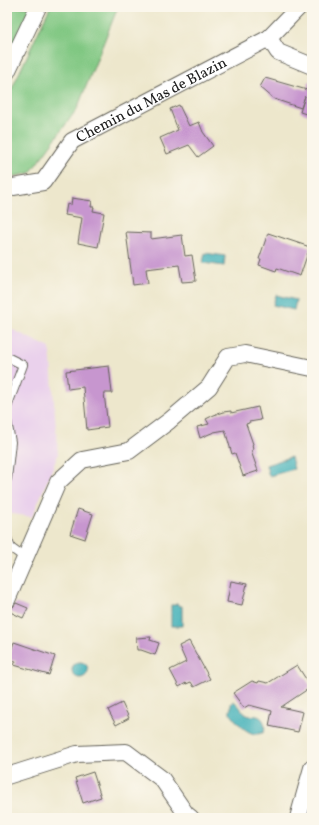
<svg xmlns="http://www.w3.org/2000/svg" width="319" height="825" font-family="Vollkorn,serif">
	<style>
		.built { fill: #ead1ec }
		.green { fill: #80c782; stroke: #4e724f }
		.water { fill: #3fb0b8; stroke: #2e666a }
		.building { fill: #c796cf }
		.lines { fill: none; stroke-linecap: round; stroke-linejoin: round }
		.service-casing { stroke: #65635a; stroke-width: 10 }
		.minor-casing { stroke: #65635a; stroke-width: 18 }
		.service { stroke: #fff; stroke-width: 8 }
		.minor { stroke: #fff; stroke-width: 16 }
		.labels { text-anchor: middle; stroke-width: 4; stroke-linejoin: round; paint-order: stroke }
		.street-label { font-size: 15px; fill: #1c1c1c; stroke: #fbf7ec }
	</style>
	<rect width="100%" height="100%" fill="#fbf7ec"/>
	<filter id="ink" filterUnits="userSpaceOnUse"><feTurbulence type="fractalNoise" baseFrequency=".025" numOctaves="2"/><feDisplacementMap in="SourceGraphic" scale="8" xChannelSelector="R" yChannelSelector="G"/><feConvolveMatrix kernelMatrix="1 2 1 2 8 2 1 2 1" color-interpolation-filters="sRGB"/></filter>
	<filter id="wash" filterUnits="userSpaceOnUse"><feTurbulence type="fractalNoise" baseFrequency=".012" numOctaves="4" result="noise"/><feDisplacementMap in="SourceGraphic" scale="16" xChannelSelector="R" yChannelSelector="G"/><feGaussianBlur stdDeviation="0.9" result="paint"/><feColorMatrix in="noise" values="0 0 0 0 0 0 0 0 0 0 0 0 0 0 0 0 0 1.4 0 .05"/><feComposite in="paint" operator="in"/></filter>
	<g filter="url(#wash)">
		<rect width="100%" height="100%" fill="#ede7cc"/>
		<polygon class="built" points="7,327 50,348 58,455 32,517 7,513"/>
		<g class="green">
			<polygon points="7,7 38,7 7,72"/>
			<polygon points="50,7 118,7 77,109 30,173 7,178 7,99"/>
		</g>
		<g class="water">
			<polygon points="205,253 225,256 224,266 203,263"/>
			<polygon points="276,295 296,300 294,310 273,305"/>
			<polygon points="291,457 294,469 269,476 266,465"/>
			<polygon points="177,603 179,606 182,606 182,626 171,626 171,605 175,605"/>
			<circle cx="80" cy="670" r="8"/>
			<path d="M233 701C241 705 241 712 247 715 250 717 253 715 257 716 264 717 266 726 264 732 250 740 237 722 230 713V710L231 708V704Z"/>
		</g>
		<g id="blocks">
			<g class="building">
				<polygon points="265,78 307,90 309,82 312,83 312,116 300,112 305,96 301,108 274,99 260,87"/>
				<polygon points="179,105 189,126 199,122 203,132 213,146 198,157 189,145 167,154 160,138 178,130 170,109"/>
				<polygon points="72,198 92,201 91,207 94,207 93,211 104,213 98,247 78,243 82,218 65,215 67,204 71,205"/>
				<polygon points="126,232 151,233 151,239 182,235 185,256 192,255 196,281 182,282 179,265 146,269 148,283 133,285"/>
				<polygon points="268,233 310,247 300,276 277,268 276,271 259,265 261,259 259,259"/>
				<polygon points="109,366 112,393 104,393 108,427 87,430 83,387 68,389 66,371"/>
				<polygon points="258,407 261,420 249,422 249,423 246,424 253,444 252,445 253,450 251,451 258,471 243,476 235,453 232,454 225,430 214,432 200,438 197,427 209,424 206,419 214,415 223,412 231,411 231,413"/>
				<polygon points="78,509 93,514 85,539 70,534"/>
				<polygon points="231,581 247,584 242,605 227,602"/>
				<polygon points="16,603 28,608 23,618 8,611 9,609 13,607"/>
				<polygon points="151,637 150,640 159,643 155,655 141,650 137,650 136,638"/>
				<polygon points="189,641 210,679 194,687 191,682 186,684 186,683 179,687 170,670 186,662 179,646"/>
				<polygon points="14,642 55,656 49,675 14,665 16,661 8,660"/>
				<polygon points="297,665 311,687 281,707 303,712 298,732 269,726 272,711 249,705 244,708 233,693 252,681 258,683 259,681 268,683"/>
				<polygon points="122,703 129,718 116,725 108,710"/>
				<polygon points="93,772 101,797 83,803 75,778"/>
			</g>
		</g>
	</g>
	<g filter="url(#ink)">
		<use href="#blocks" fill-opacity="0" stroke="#65635a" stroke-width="1"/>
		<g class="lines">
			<g class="service-casing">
				<g id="service">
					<polyline points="7,357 23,365 7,407"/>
					<polyline points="7,421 11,442 7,479"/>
					<polyline points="7,538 11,548 25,558"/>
				</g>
			</g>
			<g class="minor-casing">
				<g id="minor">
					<polyline points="269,38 278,52 312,66"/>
					<polyline points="7,72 38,7"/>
					<path id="s1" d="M7 188 43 182 72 141 269 38 299 7"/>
					<polyline points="7,600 58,482 82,460 129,451 169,421 209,387 228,357 245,354 312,368"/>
					<polyline points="7,776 77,754 126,752 162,779 186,814 191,818"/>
					<polyline points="298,818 312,768"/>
				</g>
			</g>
			<use href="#service" class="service"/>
			<use href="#minor" class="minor"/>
		</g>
	</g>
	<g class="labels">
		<g class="street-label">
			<text dy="5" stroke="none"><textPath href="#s1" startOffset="176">Chemin du Mas de Blazin</textPath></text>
		</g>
	</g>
	<rect width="319" height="825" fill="none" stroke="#fbf7ec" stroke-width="24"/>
</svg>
